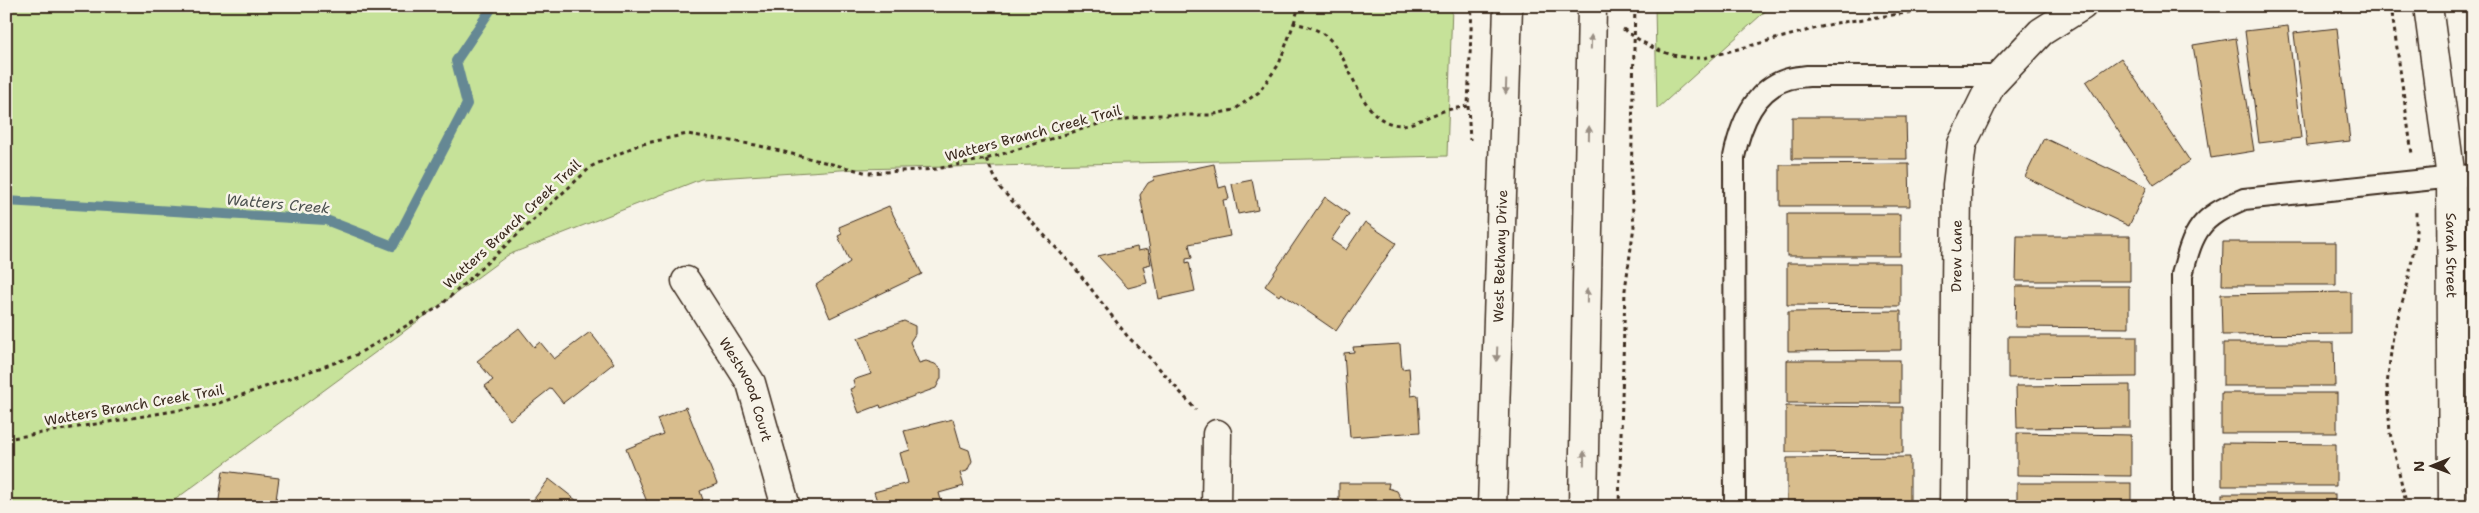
<svg xmlns="http://www.w3.org/2000/svg" width="2479" height="513" font-family="'Shantell Sans',sans-serif">
	<style>
		.green { fill: #c6e299; stroke: #80865c }
		.lines { fill: none; stroke-linecap: round; stroke-linejoin: round }
		.stream { stroke: #658894; stroke-width: 10 }
		.building { fill: #d8bd8d; stroke: #3b2a1e }
		.lane-casing { stroke: #3b2a1e; stroke-width: 24 }
		.street-casing { stroke: #3b2a1e; stroke-width: 31 }
		.secondary-casing { stroke: #3b2a1e; stroke-width: 31 }
		.path { stroke: #3b2a1e; stroke-width: 3; stroke-dasharray: 4 4; stroke-linecap: butt }
		.lane { stroke: #f7f3e8; stroke-width: 20 }
		.street { stroke: #f7f3e8; stroke-width: 28 }
		.secondary { stroke: #f7f3e8; stroke-width: 28 }
		.path-bridge { stroke: #3b2a1e; stroke-width: 3; stroke-dasharray: 4 4; stroke-linecap: butt }
		.oneway { fill: #998e83 }
		.labels { text-anchor: middle; stroke-width: 5; stroke-linejoin: round; paint-order: stroke }
		.street-label { font-size: 14px; fill: #3b2a1e; stroke: #f7f3e8 }
		.water-label { font-size: 15px; font-style: italic; fill: #4c514f; stroke: #f7f3e8 }
	</style>
	<rect width="100%" height="100%" fill="#f7f3e8"/>
	<filter id="ink" filterUnits="userSpaceOnUse"><feTurbulence type="fractalNoise" baseFrequency=".02" numOctaves="2"/><feDisplacementMap in="SourceGraphic" scale="10" xChannelSelector="R" yChannelSelector="G"/><feConvolveMatrix kernelMatrix="1 2 1 2 8 2 1 2 1" color-interpolation-filters="sRGB"/></filter>
	<g filter="url(#ink)">
		<g class="green">
			<polygon points="6,6 1452,6 1447,156 856,169 701,179 508,255 165,507 6,507"/>
			<polygon points="1655,6 1771,6 1657,109"/>
		</g>
		<g class="lines">
			<polyline class="stream" points="6,201 326,220 393,246 467,104 456,61 493,6"/>
		</g>
		<g class="building">
			<polygon points="2288,26 2301,138 2259,143 2245,31"/>
			<polygon points="2337,28 2350,141 2307,146 2294,33"/>
			<polygon points="2236,38 2254,151 2211,158 2193,45"/>
			<polygon points="2121,58 2190,161 2154,185 2086,82"/>
			<polygon points="1792,117 1906,117 1907,159 1792,159"/>
			<polygon points="2044,138 2147,187 2129,226 2025,177"/>
			<polygon points="1214,164 1219,188 1226,186 1229,199 1223,200 1230,236 1189,244 1192,258 1186,259 1186,263 1189,262 1195,291 1159,299 1140,195 1148,183 1154,180 1153,177"/>
			<polygon points="1909,164 1910,206 1780,206 1780,165"/>
			<polygon points="1252,180 1258,210 1238,214 1232,184"/>
			<polygon points="1325,197 1349,214 1331,240 1346,250 1365,222 1396,243 1336,331 1281,293 1279,296 1265,286"/>
			<polygon points="889,206 922,274 830,318 816,285 850,262 838,236 842,234 839,227"/>
			<rect x="1787" y="214" width="113" height="42"/>
			<polygon points="2017,236 2130,236 2130,281 2016,281"/>
			<polygon points="2223,242 2336,242 2336,285 2222,285"/>
			<polygon points="1137,247 1138,251 1148,249 1151,264 1143,266 1147,283 1128,288 1098,256"/>
			<polygon points="1787,263 1900,263 1900,306 1787,305"/>
			<polygon points="2016,286 2129,286 2129,328 2015,327"/>
			<polygon points="2351,292 2351,334 2222,335 2221,294"/>
			<polygon points="1901,311 1901,350 1788,351 1788,312"/>
			<polygon points="904,321 915,326 915,334 910,342 919,363 926,361 935,364 941,369 941,378 936,388 881,408 880,405 859,413 850,389 855,387 853,380 871,374 858,338"/>
			<polygon points="519,328 534,347 540,342 554,359 590,332 614,363 563,403 551,388 510,420 485,386 493,380 477,361"/>
			<polygon points="2008,336 2137,336 2137,377 2008,378"/>
			<polygon points="2223,343 2334,343 2335,386 2223,386"/>
			<polygon points="1400,344 1402,369 1409,368 1411,396 1418,395 1420,432 1350,437 1344,353 1354,352 1353,347"/>
			<rect x="1787" y="360" width="113" height="43"/>
			<polygon points="2130,385 2130,427 2017,428 2016,386"/>
			<rect x="2221" y="393" width="116" height="40"/>
			<polygon points="1786,406 1903,407 1903,453 1786,452"/>
			<polygon points="686,407 717,484 700,491 703,500 685,507 649,507 626,449 663,434 657,419"/>
			<polygon points="953,419 961,447 969,450 972,461 967,471 960,473 964,486 939,493 943,507 879,507 874,492 908,483 900,453 910,450 904,431"/>
			<polygon points="2017,433 2131,435 2131,476 2017,475"/>
			<polygon points="2222,443 2336,444 2336,486 2222,486"/>
			<polygon points="1910,457 1910,501 1787,501 1787,458"/>
			<polygon points="223,471 279,478 275,507 218,507"/>
			<polygon points="549,479 581,504 579,507 528,507"/>
			<polygon points="1339,483 1389,483 1388,488 1397,491 1401,499 1398,507 1332,507 1333,501 1339,501"/>
			<rect x="2017" y="483" width="114" height="24"/>
			<rect x="2222" y="494" width="113" height="13"/>
			<rect x="1788" y="506" width="114" height="1"/>
		</g>
		<g class="lines">
			<g class="lane-casing">
				<g id="lane">
					<path d="M1735 507 1734 157C1740 127 1753 91 1785 80 1792 77 1801 77 1808 76H2000"/>
					<path d="M2183 507 2182 275C2194 229 2199 218 2244 199L2473 175"/>
				</g>
			</g>
			<g class="street-casing">
				<g id="street">
					<path id="s1" d="M2428 6 2451 178 2453 507"/>
					<path id="s2" d="M686 281 751 383 786 507"/>
					<polyline points="1216,507 1217,434"/>
					<path id="s3" d="M1954 507 1957 185 1962 144 1991 85 2041 32 2082 6"/>
				</g>
			</g>
			<g class="secondary-casing">
				<g id="secondary">
					<path id="s4" d="M1492 507 1508 6"/>
					<polyline points="1583,507 1592,6"/>
				</g>
			</g>
			<g class="path">
				<polyline points="2391,6 2412,154"/>
				<polyline points="1294,23 1299,6"/>
				<path d="M1623 29C1650 48 1670 59 1704 58L1836 23 1955 6"/>
				<polyline points="1468,106 1470,140"/>
				<polyline points="986,159 1000,188 1075,268 1128,337 1151,359 1196,410"/>
				<path d="M6 439 216 404 354 356 439 307 592 166 638 145 687 134 756 145 868 173 936 169 986 159 1105 122 1156 115H1210L1234 110 1259 92 1279 64 1294 23C1306 26 1316 28 1326 36 1354 59 1358 125 1402 125 1415 124 1426 117 1438 113 1447 109 1458 108 1468 106L1472 6"/>
				<polyline points="1619,507 1625,290 1634,226 1631,185 1633,91"/>
				<polyline points="2407,507 2390,433 2387,385 2393,335 2408,282 2416,236 2416,210"/>
			</g>
			<use href="#lane" class="lane"/>
			<use href="#street" class="street"/>
			<use href="#secondary" class="secondary"/>
			<polyline class="path-bridge" points="1633,91 1635,6"/>
		</g>
		<defs><path id="oneway-solid" d="M-6-.8H1V-3.2L6.5 0L1 3.2V.8H-6Z" transform="scale(1.25)"/></defs>
		<g class="oneway">
			<use href="#oneway-solid" transform="translate(1591 42) rotate(-89)"/>
			<use href="#oneway-solid" transform="translate(1506 87) rotate(92)"/>
			<use href="#oneway-solid" transform="translate(1589 133) rotate(-89)"/>
			<use href="#oneway-solid" transform="translate(1587 296) rotate(-89)"/>
			<use href="#oneway-solid" transform="translate(1497 354) rotate(92)"/>
			<use href="#oneway-solid" transform="translate(1584 458) rotate(-89)"/>
		</g>
	</g>
	<g class="labels">
		<g class="street-label">
			<text transform="translate(1033 133) rotate(-15)" y="5">Watters Branch Creek Trail</text>
			<text transform="translate(512 224) rotate(-43)" y="5">Watters Branch Creek Trail</text>
			<text dy="5" stroke="none"><textPath href="#s3" startOffset="251">Drew Lane</textPath></text>
			<text dy="5" stroke="none"><textPath href="#s1" startOffset="251">Sarah Street</textPath></text>
			<text dy="5" stroke="none"><textPath href="#s4" startOffset="251">West Bethany Drive</textPath></text>
			<text dy="5" stroke="none"><textPath href="#s2" startOffset="125">Westwood Court</textPath></text>
			<text transform="translate(134 405) rotate(-10)" y="5">Watters Branch Creek Trail</text>
		</g>
		<g class="water-label">
			<text transform="translate(278 204) rotate(5)" y="5">Watters Creek</text>
		</g>
	</g>
	<rect width="2479" height="513" fill="none" stroke="#f7f3e8" stroke-width="25"/>
	<rect x="12" y="12" width="2454" height="488" fill="none" stroke="#3b2a1e" stroke-width="2" filter="url(#ink)"/>
	<g transform="translate(2432 466) rotate(269)" stroke="#f7f3e8" stroke-width="4" paint-order="stroke">
	<path d="M0-4L9 19L0 12L-9 19Z" fill="#3b2a1e"/>
	<text y="-8" font-size="14" font-weight="bold" text-anchor="middle" fill="#3b2a1e">N</text>
	</g>
</svg>
